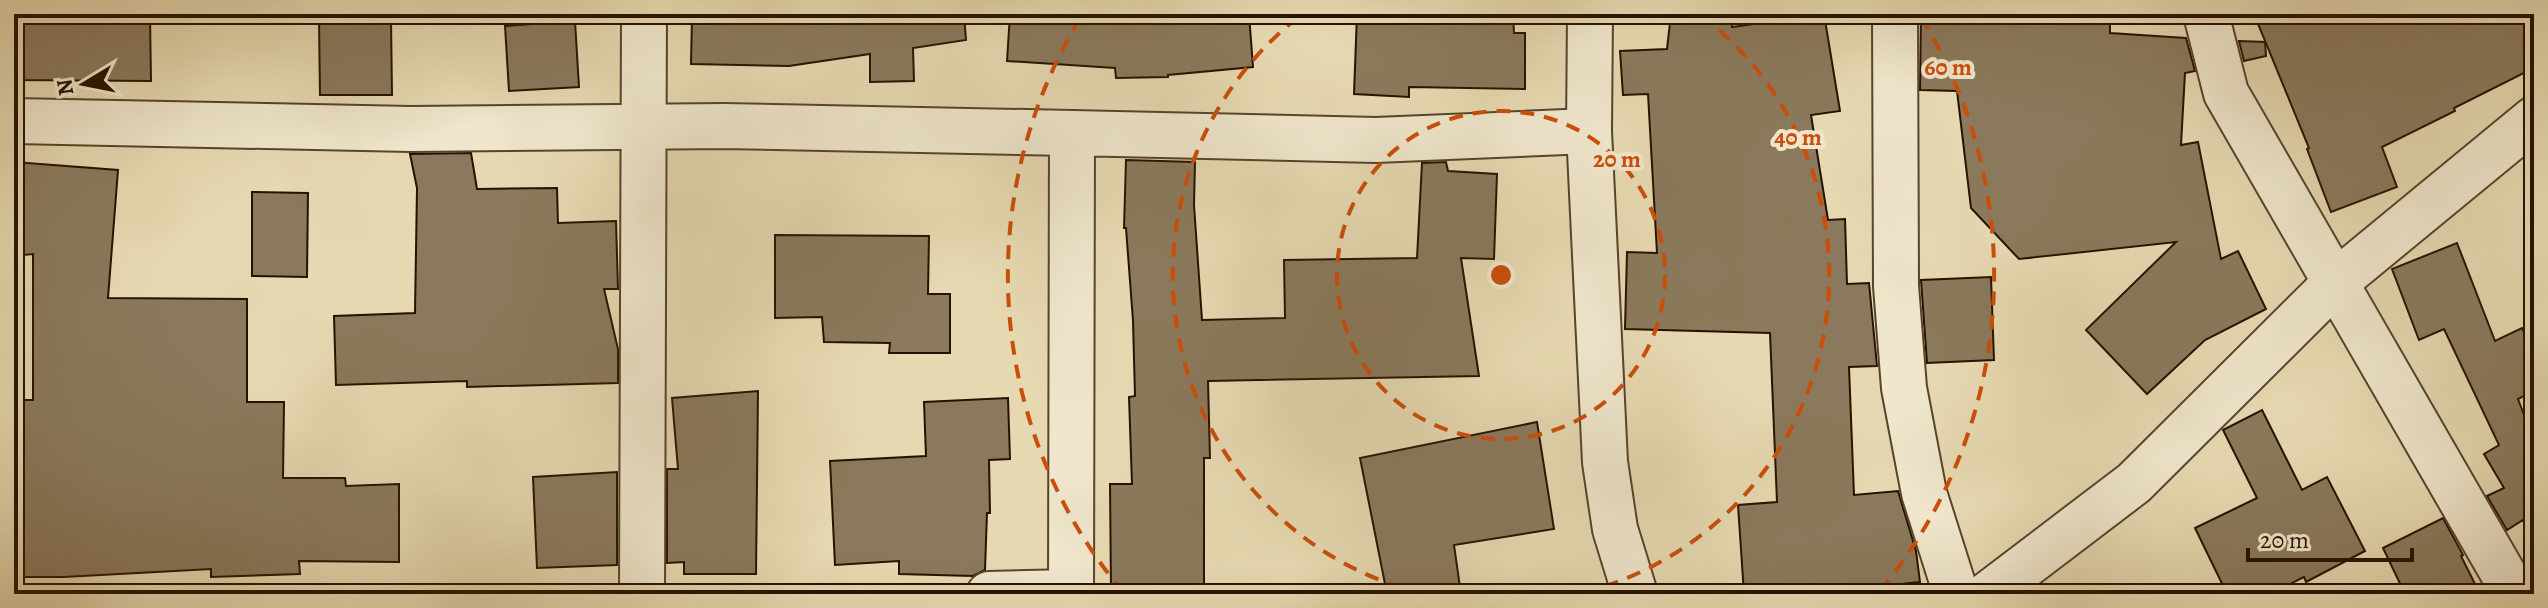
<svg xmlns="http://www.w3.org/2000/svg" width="2548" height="608" font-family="Alegreya,serif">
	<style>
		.building { fill: #8a795c; stroke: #261200; stroke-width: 2 }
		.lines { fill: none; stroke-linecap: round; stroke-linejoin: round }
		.minor-casing { stroke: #56442c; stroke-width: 48 }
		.minor { stroke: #efe6cc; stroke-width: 44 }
		.ring { fill: none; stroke: #cb4e0a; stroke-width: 4; stroke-dasharray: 14 10 }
		.centre { fill: #cb4e0a; stroke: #efe6cc; stroke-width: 4 }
		.ring-label { font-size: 24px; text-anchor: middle; font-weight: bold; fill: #cb4e0a; stroke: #efe6cc; stroke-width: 8; stroke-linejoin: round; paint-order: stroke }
	</style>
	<rect width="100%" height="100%" fill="#e6d9b1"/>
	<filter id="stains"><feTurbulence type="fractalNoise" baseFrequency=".0025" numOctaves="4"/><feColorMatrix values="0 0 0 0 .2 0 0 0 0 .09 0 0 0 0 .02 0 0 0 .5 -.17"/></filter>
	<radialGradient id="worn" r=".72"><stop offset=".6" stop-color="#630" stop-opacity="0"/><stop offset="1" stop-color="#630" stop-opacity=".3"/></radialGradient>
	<g class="building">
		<polygon points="14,14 85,18 85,15 150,15 151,81 14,80"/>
		<polygon points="805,14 964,14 966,40 913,48 914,81 870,82 870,54 789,66 691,64 692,17 805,19"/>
		<polygon points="1010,14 1249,14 1253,67 1168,75 1168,77 1116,78 1115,68 1007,61"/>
		<polygon points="1357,14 1513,14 1514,33 1525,33 1525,89 1409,87 1409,97 1354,94"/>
		<polygon points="1671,14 1733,14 1732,27 1824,14 1840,111 1811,115 1828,220 1845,219 1847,284 1869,283 1877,366 1849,367 1854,495 1898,491 1916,551 1920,582 1810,594 1744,594 1738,505 1777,502 1770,333 1625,329 1627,252 1657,253 1648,94 1623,95 1620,51 1667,49"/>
		<polygon points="1921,14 2110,14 2110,33 2186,38 2195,71 2185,73 2181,145 2198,142 2221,259 2238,251 2266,309 2205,340 2147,394 2086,330 2176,242 2019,259 1971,208 1957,91 1920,90"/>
		<polygon points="2254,14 2534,14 2534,68 2454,108 2455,111 2382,147 2397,187 2331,212 2307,149 2309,148"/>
		<polygon points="319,19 391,19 392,95 320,95"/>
		<polygon points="575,21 579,87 509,91 505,26"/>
		<polygon points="2239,41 2265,42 2266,56 2244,61"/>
		<polygon points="471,153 477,189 557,188 558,223 616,221 618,289 604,289 618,349 618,383 467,387 467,381 336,385 334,316 415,313 417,188 410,154"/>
		<polygon points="1126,160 1195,162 1194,205 1202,320 1285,318 1284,260 1417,258 1422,163 1446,162 1448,171 1497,174 1494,259 1461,258 1479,376 1208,381 1210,458 1204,458 1204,590 1111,591 1110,484 1132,484 1129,397 1135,396 1133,321 1126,228 1124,228"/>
		<polygon points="14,162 118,170 108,298 247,299 247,402 284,402 283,478 345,478 346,486 399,484 399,562 299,561 300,574 211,577 211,569 64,577 14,577 14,400 33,400 33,254 14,256"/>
		<polygon points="252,192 308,193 307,277 252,276"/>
		<polygon points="775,235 929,236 928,294 950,294 950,353 889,353 890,343 824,342 822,317 775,318"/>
		<polygon points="2457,243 2495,341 2522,328 2534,352 2534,391 2518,399 2529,428 2534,426 2534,540 2523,520 2507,530 2487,496 2504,488 2484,454 2499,445 2444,329 2419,340 2392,269"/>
		<polygon points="1991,277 1994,360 1927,363 1921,280"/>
		<polygon points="758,391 756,574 684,574 684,562 667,563 667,469 678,469 672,398"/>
		<polygon points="1008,398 1010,459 989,460 990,513 987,513 985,570 973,576 899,574 899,561 835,565 830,461 926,456 924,402"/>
		<polygon points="2262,410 2302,490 2327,477 2365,551 2306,582 2304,577 2270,594 2227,594 2195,528 2257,498 2223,430"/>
		<polygon points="1537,422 1554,529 1454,545 1461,594 1387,594 1360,458"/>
		<polygon points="617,472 617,565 537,568 533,477"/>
		<polygon points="2443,518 2463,555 2461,556 2480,594 2405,594 2383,548"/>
	</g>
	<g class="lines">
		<g class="minor-casing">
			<g id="minor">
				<polyline points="1590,14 1589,131 1605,462 1615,529 1635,594"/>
				<polyline points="1895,14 1896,286 1904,388 1924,493 1956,594"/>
				<polyline points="2206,14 2226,93 2515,594"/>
				<polyline points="14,121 411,129 724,126 1072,133"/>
				<polyline points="642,594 644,14"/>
				<polyline points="989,594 1071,592"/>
				<polyline points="1071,594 1072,133 1376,140 1589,131"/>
				<polyline points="1988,594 2134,483 2336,282 2534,119"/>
			</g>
		</g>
		<use href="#minor" class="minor"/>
	</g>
	<g class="ring">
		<circle cx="1501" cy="275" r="164"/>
		<path d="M1424 594A328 328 0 0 1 1301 15M1701 15A328 328 0 0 1 1578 594"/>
		<path d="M1123 592A493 493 0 0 1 1081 17M1921 17A493 493 0 0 1 1879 592"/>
	</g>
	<circle cx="1501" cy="275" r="12" class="centre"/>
	<g class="ring-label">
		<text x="1948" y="75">60 m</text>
		<text x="1798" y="145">40 m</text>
		<text x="1617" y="167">20 m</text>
	</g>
	<rect width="2548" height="608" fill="none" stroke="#e6d9b1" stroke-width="48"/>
	<rect x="16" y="16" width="2516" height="576" fill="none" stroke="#261200" stroke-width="4"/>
	<rect x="24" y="24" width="2500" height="560" fill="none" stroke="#261200" stroke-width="2"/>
	<g transform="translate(84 84) rotate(260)" stroke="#efe6cc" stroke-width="6" paint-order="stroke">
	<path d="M0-6L14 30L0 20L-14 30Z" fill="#261200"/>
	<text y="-12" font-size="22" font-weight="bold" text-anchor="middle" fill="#261200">N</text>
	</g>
	<path d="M2248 548v12h164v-12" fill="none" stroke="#261200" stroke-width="4"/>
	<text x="2260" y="548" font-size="24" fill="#261200" stroke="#efe6cc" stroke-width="6" paint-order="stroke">20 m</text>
	<rect width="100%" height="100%" filter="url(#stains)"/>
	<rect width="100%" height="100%" fill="url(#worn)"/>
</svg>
